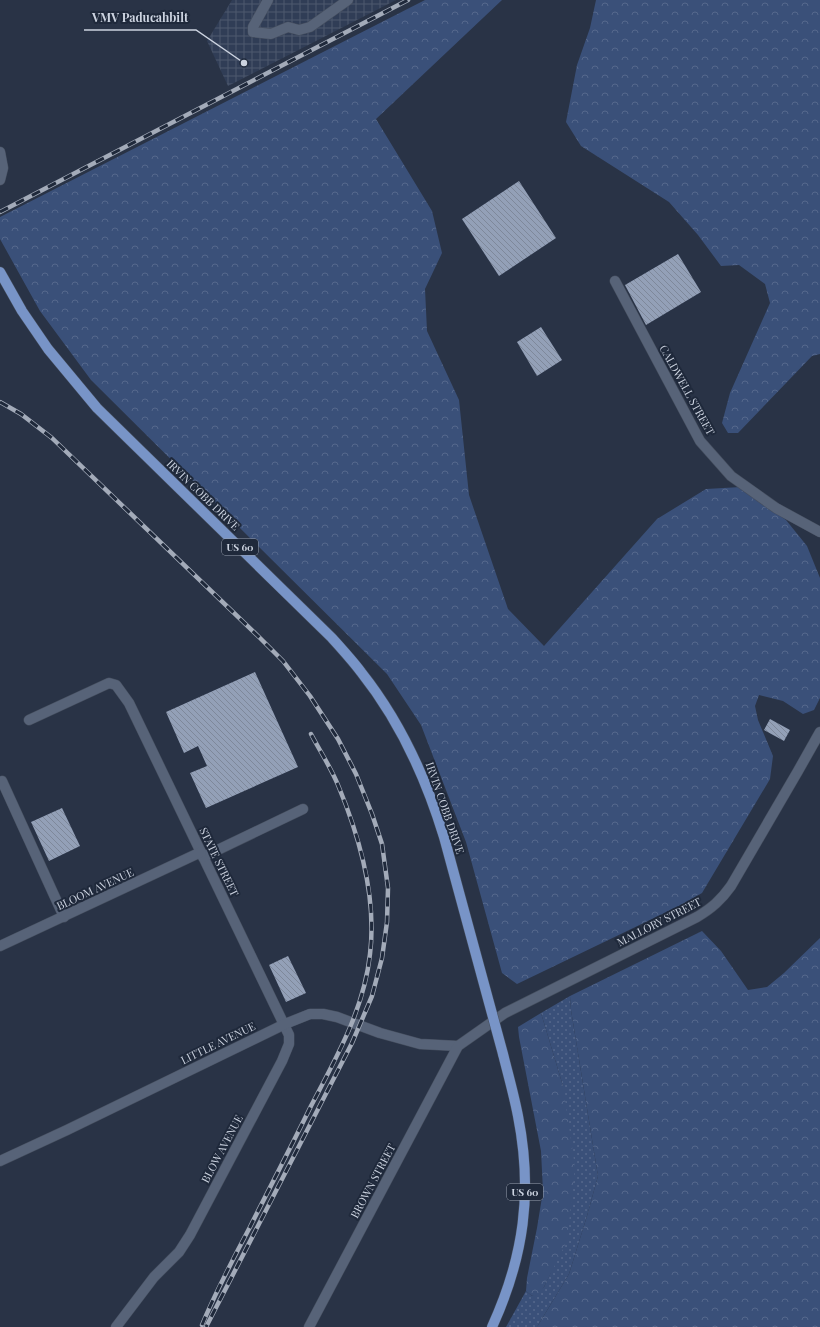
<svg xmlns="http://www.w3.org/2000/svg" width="820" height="1327" font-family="'Playfair Display',serif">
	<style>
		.industrial { fill: url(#industrial-grid) }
		.grass { fill: url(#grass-dots) }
		.forest { fill: url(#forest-crowns) }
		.building { fill: url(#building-back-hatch) }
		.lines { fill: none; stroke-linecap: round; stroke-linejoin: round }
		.minor-casing { stroke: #454e5e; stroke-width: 11 }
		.major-casing { stroke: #454e5e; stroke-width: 11 }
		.minor { stroke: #576378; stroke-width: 10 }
		.major { stroke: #7894c7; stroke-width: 10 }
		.rail-casing { stroke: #a3abb9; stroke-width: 4.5 }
		.rail { stroke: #1f293b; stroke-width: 3; stroke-dasharray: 9; stroke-linecap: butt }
		.major-bridge-casing { stroke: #454e5e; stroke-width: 11; stroke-linecap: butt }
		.major-bridge { stroke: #7894c7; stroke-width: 10 }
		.labels { text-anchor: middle; stroke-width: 4; stroke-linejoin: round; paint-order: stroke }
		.shield { fill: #1f293b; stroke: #98a0ae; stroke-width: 1 }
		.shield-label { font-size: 10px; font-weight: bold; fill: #ccd3e0 }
		.street-label { font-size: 11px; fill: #ccd3e0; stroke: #1f293b }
		.leader { fill: none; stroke: #ccd3e0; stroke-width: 1.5 }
		.callout-dot { fill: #ccd3e0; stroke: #1f293b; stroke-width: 1.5 }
		.callout-label { font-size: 12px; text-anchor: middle; font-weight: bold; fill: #ccd3e0; stroke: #1f293b; stroke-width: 4; stroke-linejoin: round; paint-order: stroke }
	</style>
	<defs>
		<pattern id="industrial-grid" width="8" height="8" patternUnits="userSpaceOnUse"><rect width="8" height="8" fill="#303d56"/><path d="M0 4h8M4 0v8" fill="none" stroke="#4d586e"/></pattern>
		<pattern id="grass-dots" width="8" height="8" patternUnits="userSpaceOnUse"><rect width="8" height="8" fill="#3a5079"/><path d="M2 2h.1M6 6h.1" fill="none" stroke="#55688c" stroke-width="1.8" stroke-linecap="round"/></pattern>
		<pattern id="forest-crowns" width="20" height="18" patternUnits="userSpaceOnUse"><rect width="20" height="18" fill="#3a5079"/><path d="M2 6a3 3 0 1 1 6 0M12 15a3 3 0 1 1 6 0" fill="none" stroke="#55688c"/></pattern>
		<pattern id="building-back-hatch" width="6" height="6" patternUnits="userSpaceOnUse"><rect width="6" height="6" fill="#93a0b7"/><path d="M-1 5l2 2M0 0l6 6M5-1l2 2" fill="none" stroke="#7e889a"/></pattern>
	</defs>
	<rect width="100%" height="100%" fill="#293346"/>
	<polygon class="industrial" points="232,0 396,0 228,86 207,41"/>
	<polygon class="grass" points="570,996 571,1010 598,1176 587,1216 569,1274 537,1327 506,1327 526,1291 532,1296 544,1287 551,1272 563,1086 541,1013"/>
	<g class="forest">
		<polygon points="425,0 502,0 376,119 432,211 442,253 425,289 427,331 459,400 469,495 508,609 544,646 657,519 706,489 741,487 786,520 807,546 820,578 820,698 814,710 803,714 783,701 759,695 755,706 758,720 773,756 770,779 702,893 681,905 517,984 502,973 466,842 421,725 387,674 91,380 40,311 0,239 0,217"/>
		<polygon points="596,0 820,0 820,354 812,356 738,433 728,433 722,423 730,393 770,303 765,284 739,265 721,266 698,235 669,202 581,146 566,122 577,65 590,28"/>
		<polygon points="702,931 721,951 748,990 767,987 784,973 820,938 820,1327 537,1327 569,1274 587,1216 598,1176 571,1010 570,996"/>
		<polygon points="541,1013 563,1086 575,1167 567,1241 544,1287 539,1293 532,1296 526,1291 527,1278 537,1228 543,1191 541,1151 519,1037 518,1027"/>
	</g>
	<g class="building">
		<polygon points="519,181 556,238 499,276 462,219"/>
		<polygon points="678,254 701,292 646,325 625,285"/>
		<polygon points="541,327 562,360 537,376 517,342"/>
		<polygon points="255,672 298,767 206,808 190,773 207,766 198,746 184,753 166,712"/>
		<polygon points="770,719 790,730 784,741 764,730"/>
		<polygon points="62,808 80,846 49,861 31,822"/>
		<polygon points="288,956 306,993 286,1002 269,965"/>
	</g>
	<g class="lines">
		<g class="minor-casing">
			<g id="minor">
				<polyline points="268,0 253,27 253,32 271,34 288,27 299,30 310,27 348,0"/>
				<polyline points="0,152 3,168 0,180"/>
				<polyline points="615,281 700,441 731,476 776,508 820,532"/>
				<polyline points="29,720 109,683 116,685 129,703 289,1035 289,1044 282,1061 190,1235 179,1252 154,1277 116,1327"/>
				<polyline points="2,781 64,917"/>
				<polyline points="203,857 303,809"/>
				<polyline points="0,946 201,852"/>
				<polyline points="0,1161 67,1130 285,1024 310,1014 323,1014 337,1017 380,1033 420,1044 458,1046"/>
				<path d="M309 1327 458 1046 505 1013 697 917C712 908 721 900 731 886L798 771 820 732"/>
			</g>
		</g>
		<g class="major-casing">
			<g id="major">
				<path d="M0 272 22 311 48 349 97 408 331 637C341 648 352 660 361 672 400 721 426 778 444 837"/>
				<path d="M492 1327C524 1257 533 1192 518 1116 514 1095 508 1074 503 1054"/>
			</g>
		</g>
		<use href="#minor" class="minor"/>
		<use href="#major" class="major"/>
		<g class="rail-casing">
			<g id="rail">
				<polyline points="0,212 408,0"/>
				<polyline points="0,402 21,414 52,438 260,638 283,661 310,696 338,739 356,774 372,814 382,844 388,888 387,922 382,958 372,996 352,1043 206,1327"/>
				<path d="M202 1325C216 1291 233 1259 250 1227 270 1187 291 1147 311 1106 336 1058 364 1010 370 954 377 897 360 838 338 785 331 768 320 751 311 734"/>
			</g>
		</g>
		<use href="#rail" class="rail"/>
		<g class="major-bridge-casing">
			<polyline id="major-bridge" points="444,837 503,1054"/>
		</g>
		<use href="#major-bridge" class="major-bridge"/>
	</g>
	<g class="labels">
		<g class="shield">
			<rect x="222" y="539" width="36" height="16" rx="3"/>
			<rect x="507" y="1184" width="36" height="16" rx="3"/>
		</g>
		<g class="shield-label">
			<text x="240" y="551">US 60</text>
			<text x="525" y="1196">US 60</text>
		</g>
		<g class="street-label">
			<text transform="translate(687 390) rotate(61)" y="4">CALDWELL STREET</text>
			<text transform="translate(203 495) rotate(44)" y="4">IRVIN COBB DRIVE</text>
			<text transform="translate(445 808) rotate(71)" y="4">IRVIN COBB DRIVE</text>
			<text transform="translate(219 862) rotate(64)" y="4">STATE STREET</text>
			<text transform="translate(95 889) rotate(-25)" y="4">BLOOM AVENUE</text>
			<text transform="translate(659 922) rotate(-27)" y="4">MALLORY STREET</text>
			<text transform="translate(218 1043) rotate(-26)" y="4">LITTLE AVENUE</text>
			<text transform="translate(222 1149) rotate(-62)" y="4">BLOW AVENUE</text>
			<text transform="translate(373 1181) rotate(-62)" y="4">BROWN STREET</text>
		</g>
	</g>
	<path class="leader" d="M244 63L196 30H84"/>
	<circle class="callout-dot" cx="244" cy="63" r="4"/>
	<g class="callout-label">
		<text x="140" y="22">VMV Paducahbilt</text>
	</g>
</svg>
